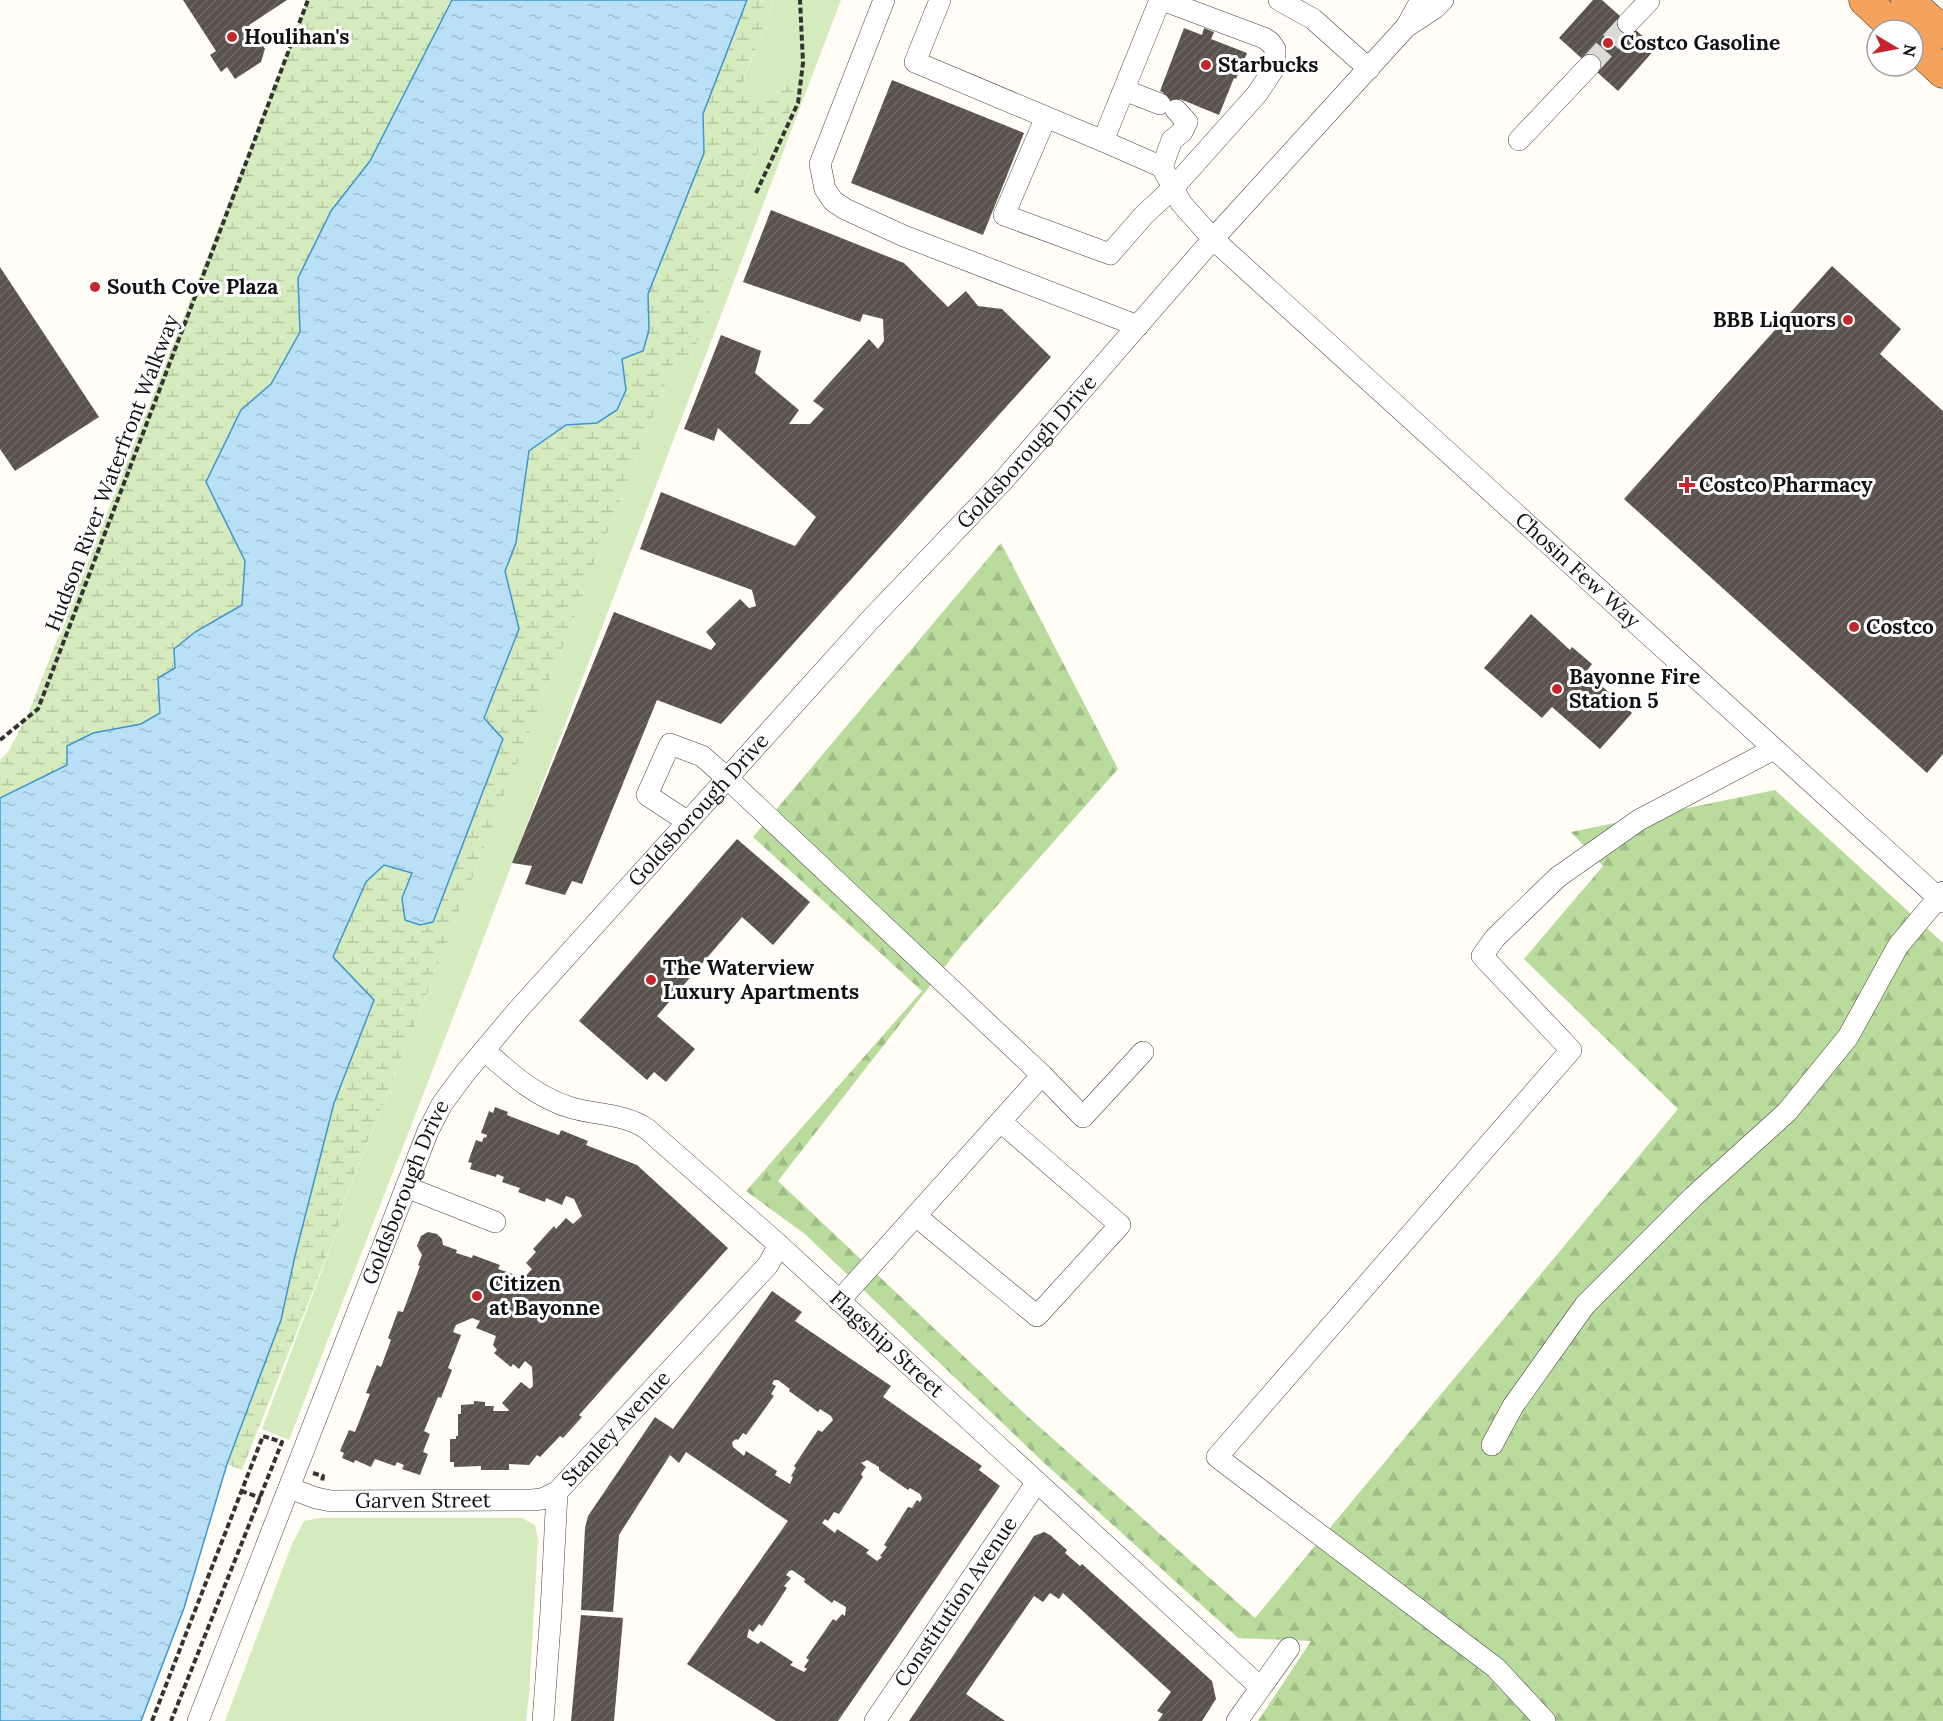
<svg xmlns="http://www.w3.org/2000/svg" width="1943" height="1721" font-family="Lora,serif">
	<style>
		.grass { fill: #d5ebbd }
		.forest { fill: url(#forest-firs) }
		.wetland { fill: url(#wetland-marsh) }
		.water { fill: url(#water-ripples); stroke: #3f96cf; stroke-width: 1.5 }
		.building { fill: url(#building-hatch); fill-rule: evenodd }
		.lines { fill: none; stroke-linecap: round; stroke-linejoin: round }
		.minor-tunnel { stroke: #dbdad3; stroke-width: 21; stroke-dasharray: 21 10; stroke-linecap: butt }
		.minor-casing { stroke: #444; stroke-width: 22 }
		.highway-casing { stroke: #222; stroke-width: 33 }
		.path { stroke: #333; stroke-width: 4; stroke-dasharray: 6 3; stroke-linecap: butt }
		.minor { stroke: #fff; stroke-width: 21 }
		.highway { stroke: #f5a25d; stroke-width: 32 }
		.poi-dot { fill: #c4262e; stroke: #fff; stroke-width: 2 }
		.labels { text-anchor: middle; stroke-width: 6; stroke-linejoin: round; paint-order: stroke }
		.poi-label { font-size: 21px; font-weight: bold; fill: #111; stroke: #fff; text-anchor: start }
		.street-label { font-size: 21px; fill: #111; stroke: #fff }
	</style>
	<defs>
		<pattern id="forest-firs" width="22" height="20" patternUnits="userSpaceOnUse" patternTransform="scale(1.5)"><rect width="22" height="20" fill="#b9dc9c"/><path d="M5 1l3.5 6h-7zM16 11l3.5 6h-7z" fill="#9ebc85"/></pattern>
		<pattern id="wetland-marsh" width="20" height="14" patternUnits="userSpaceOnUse" patternTransform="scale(1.5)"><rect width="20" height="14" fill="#d5ebbd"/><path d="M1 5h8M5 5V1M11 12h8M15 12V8" fill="none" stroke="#b6c8a1"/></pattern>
		<pattern id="water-ripples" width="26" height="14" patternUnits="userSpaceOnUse" patternTransform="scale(1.5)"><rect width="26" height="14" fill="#b9e0f7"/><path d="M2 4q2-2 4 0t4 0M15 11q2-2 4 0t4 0" fill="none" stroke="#9ebfd3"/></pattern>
		<pattern id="building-hatch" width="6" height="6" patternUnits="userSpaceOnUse" patternTransform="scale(1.5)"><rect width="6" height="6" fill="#5a524d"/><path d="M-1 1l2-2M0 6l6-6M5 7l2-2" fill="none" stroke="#6d6662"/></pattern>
	</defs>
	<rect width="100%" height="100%" fill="#fffdf5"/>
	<g class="grass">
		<polygon points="774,0 841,0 473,966 289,1440 262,1429 339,1225 338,1217 416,1022 677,355 691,356 755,202 739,198 768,130 778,126 783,77 773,101 743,88 744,79"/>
		<polygon points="319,1518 522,1518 535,1525 538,1540 529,1695 526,1721 225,1721 292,1544 304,1521"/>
	</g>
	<polygon class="forest" points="1001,543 1118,769 957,951 778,1181 1026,1415 1255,1618 1678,1109 1524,959 1603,866 1571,832 1775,790 1943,943 1943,1721 1258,1721 1311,1641 1238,1638 1042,1461 805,1234 746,1191 922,991 753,837"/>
	<g class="wetland">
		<polygon points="308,0 452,0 370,161 331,211 298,278 300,332 271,384 241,410 206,481 245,562 242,605 195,632 175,668 158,678 160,713 142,724 93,733 67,765 0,798 0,760 8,752 28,714"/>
		<path d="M747 0H774L744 78 743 88 773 100 783 77 796 91C791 111 789 122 768 130L739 197 756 202 691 356 677 355 416 1022 338 1216 339 1225 242 1470 227 1464 281 1320 295 1256 334 1103 374 1001 333 958 366 882 384 865 412 873 402 898 484 719 519 629 505 571 516 543 529 451 566 425 597 423 626 390 622 359 643 351 649 330 648 294 704 154 703 115Z"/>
	</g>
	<polygon class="water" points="452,0 747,0 703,114 704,153 648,294 649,330 643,351 622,359 626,390 617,410 597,423 566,425 529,451 516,543 505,571 519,629 484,718 503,739 433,922 420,925 405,920 402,898 412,873 384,865 366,882 333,957 374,1000 334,1103 295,1256 281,1320 227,1464 184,1608 141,1721 0,1721 0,798 67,765 67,746 93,733 141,724 160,713 158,678 175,668 174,649 195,632 242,605 245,561 206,482 241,410 271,384 300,332 298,278 331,211 370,161"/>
	<g class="building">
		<polygon points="183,0 287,0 249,25 265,49 261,62 235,79 227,67 221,72 210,55 216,51"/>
		<polygon points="1593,0 1602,0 1656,48 1618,91 1559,38"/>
		<polygon points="1184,28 1202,35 1204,28 1214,32 1211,39 1247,53 1236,79 1234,78 1219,115 1180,99 1173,116 1157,110 1164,93 1160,91"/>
		<polygon points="892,80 1024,133 983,235 851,183"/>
		<polygon points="771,210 904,263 948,307 966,291 978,306 1002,309 1051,357 721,724 657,700 582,884 572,881 565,895 525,884 532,866 512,863 614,612 711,650 716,644 706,632 740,599 749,608 756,606 752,590 640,549 661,492 795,546 816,517 718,428 714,441 684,429 721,335 761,351 755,373 799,410 789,424 810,424 824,409 813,401 869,339 878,349 884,341 883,319 863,314 860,322 743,282"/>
		<polygon points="1832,266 1901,329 1880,354 1943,411 1943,754 1927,773 1624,499"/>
		<polygon points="0,267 99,417 15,471 0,449"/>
		<polygon points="1531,614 1570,650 1572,647 1592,664 1586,672 1632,713 1600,749 1552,707 1542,718 1484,668"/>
		<polygon points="737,839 810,902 773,945 742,917 657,1016 695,1049 666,1082 654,1072 647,1080 579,1021"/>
		<polygon points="495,1107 508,1112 507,1115 559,1135 561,1130 588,1141 586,1145 637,1165 728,1248 579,1415 582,1417 563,1438 560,1436 540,1457 537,1455 529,1465 509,1464 509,1470 481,1470 481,1466 454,1467 454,1462 450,1462 450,1439 456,1439 456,1436 458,1436 458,1414 461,1414 461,1405 474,1404 474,1401 485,1402 485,1406 494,1406 493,1411 508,1411 509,1410 502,1403 521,1382 530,1389 533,1386 532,1367 525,1361 519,1369 513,1364 511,1367 494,1353 497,1350 493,1345 496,1336 476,1328 480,1321 472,1318 456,1325 453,1332 461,1335 448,1368 452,1370 441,1398 438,1397 424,1431 430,1434 423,1452 428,1454 420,1475 402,1469 404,1465 397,1462 395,1466 375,1459 371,1467 355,1460 354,1463 342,1458 344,1453 340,1451 349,1430 355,1432 370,1394 366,1393 377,1365 381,1367 391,1340 388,1338 398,1311 403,1312 420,1266 418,1265 422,1255 417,1246 421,1236 428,1232 437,1234 442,1239 443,1245 457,1250 456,1253 472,1258 473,1255 500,1265 498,1269 516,1275 514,1279 521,1281 532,1269 526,1263 536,1252 533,1249 554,1226 556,1229 566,1218 573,1224 582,1216 574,1199 566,1196 562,1205 546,1198 545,1202 518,1192 520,1188 502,1182 504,1177 497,1174 496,1177 470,1169 472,1163 468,1162 476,1140 482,1142 484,1137 486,1138 487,1135 481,1133 489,1111 493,1113"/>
		<path d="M772 1291 802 1312 795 1321 891 1386 883 1397 982 1466 979 1470 1000 1486 838 1721H776L687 1664 788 1521 686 1452 679 1463 670 1455 619 1535 613 1612 581 1610 585 1528 588 1516 655 1417 673 1429ZM774 1380H778L790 1389 789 1391 818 1412 820 1409 831 1416 833 1420 822 1432 818 1430 794 1466 796 1468 791 1476 793 1477 790 1484 775 1475 777 1471 746 1451 744 1456 733 1447 732 1442 736 1439 738 1440 743 1433 746 1435 774 1396 771 1394 776 1386 772 1384ZM867 1460 879 1467V1470L908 1490 910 1488 920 1494 922 1498 920 1502 917 1500 912 1508 908 1507 884 1545 887 1547 880 1556 882 1557 877 1561 866 1553 869 1550 837 1529 835 1533 822 1523 825 1519 828 1521 834 1512 839 1514 863 1477 861 1474 866 1467 861 1463ZM792 1570 805 1579 804 1582 832 1603 834 1600 846 1607 845 1616 842 1614 836 1621 833 1619 806 1658 809 1660 804 1667 807 1669 804 1672 790 1665 793 1662 761 1641 758 1644 747 1637 749 1629 753 1632 759 1624 762 1626 787 1588 784 1586 791 1578 786 1575 789 1571Z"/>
		<polygon points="1044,1532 1050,1535 1067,1550 1065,1553 1080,1566 1082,1564 1212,1681 1216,1699 1202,1721 1158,1721 1163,1714 1157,1711 1171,1692 1063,1593 1059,1599 1050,1593 1043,1602 1034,1596 966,1694 1005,1721 909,1721 1034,1536"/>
		<polygon points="581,1615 623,1618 614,1721 571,1721"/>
	</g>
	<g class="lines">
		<polyline class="minor-tunnel" points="1590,65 1628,23"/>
		<g class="minor-casing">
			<g id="minor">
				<polyline points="884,0 820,164 825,189 833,201 845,209 904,236 1138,326"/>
				<polyline points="940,0 915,62 1103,141"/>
				<path id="s1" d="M1160 0 1103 141 1162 167 1181 203 1213 239 1943 902"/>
				<polyline points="1279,0 1313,19 1369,69"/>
				<polyline points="1628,23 1649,1"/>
				<polyline points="1409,25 1435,8 1443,0"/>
				<polyline points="1124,90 1160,104"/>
				<polyline points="1046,117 1004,215 1110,254 1144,215 1173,188 1257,94 1273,70 1275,59 1275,49 1270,42 1264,38 1162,0"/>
				<polyline points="1519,140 1590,65"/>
				<polyline points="1162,167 1172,140 1182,132 1187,122 1176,110"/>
				<polyline points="688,822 647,795 670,744 702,756 728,779 1042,1075 1083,1117 1143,1052"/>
				<path id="s2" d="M484 1050C511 1074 537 1098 572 1108 597 1115 625 1114 647 1129L779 1245 1260 1687"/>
				<polyline points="406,1187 495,1222"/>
				<polyline points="916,1216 1037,1316 1120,1225 1001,1122"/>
				<polyline points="839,1301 1042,1075"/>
				<polyline points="1492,1445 1513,1406 1585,1305 1694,1196 1787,1112 1848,1037 1898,946 1943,892"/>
				<path id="s3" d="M289 1488 316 1498 331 1501 532 1500 542 1499 557 1492"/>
				<path id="s4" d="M198 1721 428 1131 442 1104 465 1073 517 1011 870 620 1002 482 1213 239 1406 27 1421 0"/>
				<path id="s5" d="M543 1721 551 1611 557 1492 768 1265 779 1245"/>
				<path id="s6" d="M875 1721 1037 1482"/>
				<polyline points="1237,1721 1289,1648"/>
				<polyline points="1545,1721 1496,1668 1217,1457 1571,1050 1482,956 1495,938 1558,877 1639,820 1774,749"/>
			</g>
		</g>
		<g class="highway-casing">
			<g id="highway">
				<polyline points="1865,0 1897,30"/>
				<polyline points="1907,0 1943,32"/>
				<polyline points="1913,44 1943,72"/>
			</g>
		</g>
		<g class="path">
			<polyline points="756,193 798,103 803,63 800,0"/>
			<polyline points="0,740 38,709 308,0"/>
			<polyline points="313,1473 323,1476 322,1482"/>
			<polyline points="241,1491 261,1498"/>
			<polyline points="152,1721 263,1436 282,1442 171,1721"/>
		</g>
		<use href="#minor" class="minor"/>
		<use href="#highway" class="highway"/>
	</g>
	<g class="poi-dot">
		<circle cx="232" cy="37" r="6"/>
		<circle cx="1608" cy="43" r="6"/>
		<circle cx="1206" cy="65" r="6"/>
		<circle cx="95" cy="287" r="6"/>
		<circle cx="1848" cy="320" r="6"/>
		<path d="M1684 476h6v6h6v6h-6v6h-6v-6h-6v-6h6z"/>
		<circle cx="1854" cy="627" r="6"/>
		<circle cx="1557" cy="689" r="6"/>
		<circle cx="651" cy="980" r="6"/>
		<circle cx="477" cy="1296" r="6"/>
	</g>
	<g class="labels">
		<g class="poi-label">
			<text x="244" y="44">Houlihan's</text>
			<text x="1620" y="50">Costco Gasoline</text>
			<text x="1218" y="72">Starbucks</text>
			<text x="107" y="294">South Cove Plaza</text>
			<text x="1836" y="327" text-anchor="end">BBB Liquors</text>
			<text x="1699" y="492">Costco Pharmacy</text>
			<text x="1866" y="634">Costco</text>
			<text x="1569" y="684">Bayonne Fire<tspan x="1569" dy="24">Station 5</tspan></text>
			<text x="663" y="975">The Waterview<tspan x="663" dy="24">Luxury Apartments</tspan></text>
			<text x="489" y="1291">Citizen<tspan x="489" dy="24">at Bayonne</tspan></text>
		</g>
		<g class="street-label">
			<text dy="7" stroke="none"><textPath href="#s4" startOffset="1540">Goldsborough Drive</textPath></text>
			<text transform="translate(112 473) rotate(-69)" y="7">Hudson River Waterfront Walkway</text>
			<text dy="7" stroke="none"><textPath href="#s1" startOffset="798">Chosin Few Way</textPath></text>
			<text dy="7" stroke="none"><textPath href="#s4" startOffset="1054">Goldsborough Drive</textPath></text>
			<text dy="7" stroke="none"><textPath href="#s4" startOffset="568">Goldsborough Drive</textPath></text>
			<text dy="7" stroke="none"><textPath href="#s2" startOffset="507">Flagship Street</textPath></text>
			<text dy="7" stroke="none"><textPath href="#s5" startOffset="316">Stanley Avenue</textPath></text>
			<text dy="7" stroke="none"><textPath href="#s3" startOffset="136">Garven Street</textPath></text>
			<text dy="7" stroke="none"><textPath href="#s6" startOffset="144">Constitution Avenue</textPath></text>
		</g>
	</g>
	<g transform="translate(1895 48) rotate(100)"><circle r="28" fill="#ffffff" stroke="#a0a0a0" stroke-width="1.5"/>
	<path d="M0-4.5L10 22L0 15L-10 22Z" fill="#c4262e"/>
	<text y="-9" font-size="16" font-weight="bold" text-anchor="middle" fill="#111111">N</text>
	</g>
</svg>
